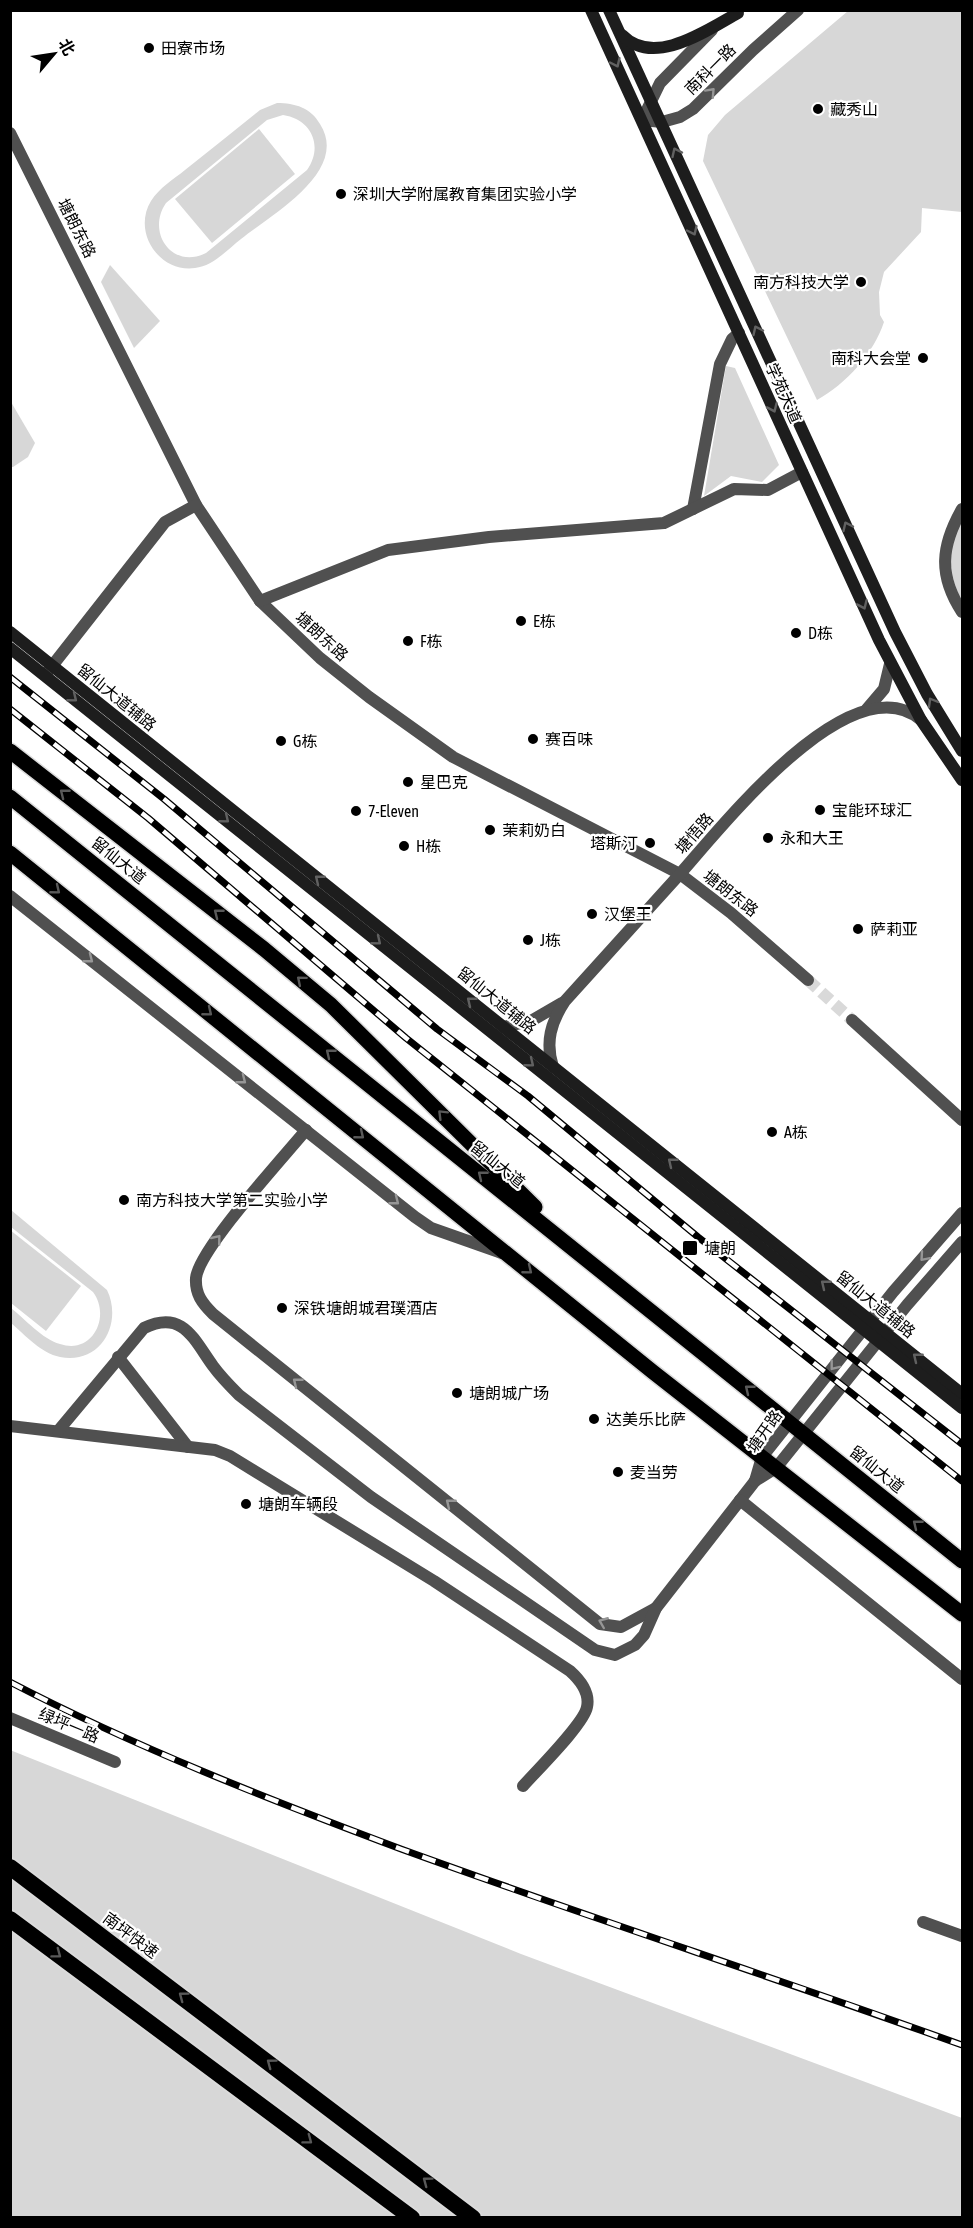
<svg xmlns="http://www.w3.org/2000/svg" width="973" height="2228" font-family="'Asap Condensed','Noto Sans SC',sans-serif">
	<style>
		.green { fill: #d7d7d7; fill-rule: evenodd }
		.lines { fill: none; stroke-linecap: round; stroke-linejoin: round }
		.minor-tunnel { stroke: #d9d9d9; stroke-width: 12; stroke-dasharray: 12 6; stroke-linecap: butt }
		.primary-casing { stroke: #dbdbdb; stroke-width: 18 }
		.trunk-casing { stroke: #dbdbdb; stroke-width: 20 }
		.minor { stroke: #505050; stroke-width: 12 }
		.tertiary { stroke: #505050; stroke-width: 12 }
		.secondary { stroke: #1d1d1d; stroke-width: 12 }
		.primary { stroke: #000; stroke-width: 15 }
		.trunk { stroke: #000; stroke-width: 16 }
		.rail-casing { stroke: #000; stroke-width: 7 }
		.rail { stroke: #fff; stroke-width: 4.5; stroke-dasharray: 14; stroke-linecap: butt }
		.oneway { stroke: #616161 }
		.oneway2 { stroke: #969696 }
		.oneway3 { stroke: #595959 }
		.poi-dot { fill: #000; stroke: #fff; stroke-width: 2 }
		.labels { text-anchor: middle; stroke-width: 4.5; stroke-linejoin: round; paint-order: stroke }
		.poi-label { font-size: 16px; fill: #000; stroke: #fff; text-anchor: start }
		.street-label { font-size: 16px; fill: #000; stroke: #fff }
	</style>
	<rect width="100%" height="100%" fill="#fff"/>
	<g class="green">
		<path d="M848 11H962V212L922 208 921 232 884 272 879 292 880 315 884 322C874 353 846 384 817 400L703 161 708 135 725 115Z"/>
		<path d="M277 103C295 103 311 108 320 124 350 171 272 214 241 239 227 250 213 266 195 268 159 273 132 232 151 201 159 188 174 179 185 170 210 150 235 130 260 110ZM283 115C311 119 324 146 307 170L206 253C172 270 146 232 166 203L267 120Z"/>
		<polygon points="259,129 295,174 212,243 175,199"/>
		<polygon points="110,265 160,321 134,348 101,282"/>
		<polygon points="726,366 735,368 779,465 762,482 731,476 704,496"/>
		<polygon points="11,402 35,443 28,457 13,467 10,467"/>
		<path d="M962 521V602C949 575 945 548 962 521Z"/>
		<path d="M11 1210 107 1290C123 1323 101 1365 60 1357 41 1353 25 1335 11 1323V1308C25 1319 42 1339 60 1344 93 1355 111 1316 93 1292L11 1227Z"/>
		<polygon points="10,1230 81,1286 46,1331 11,1303"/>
		<polygon points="10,1750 521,1954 962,2118 962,2217 11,2217"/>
	</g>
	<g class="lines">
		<polyline class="minor-tunnel" points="808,980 852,1020"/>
		<g class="primary-casing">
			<g id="primary">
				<polyline points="10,751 264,949 331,1005 535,1207"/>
				<polyline points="10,797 962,1561"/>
				<polyline points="10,853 653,1372 962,1614"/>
			</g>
		</g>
		<g class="trunk-casing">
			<g id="trunk">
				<polyline points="10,1867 473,2218"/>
				<polyline points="10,1919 412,2218"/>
			</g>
		</g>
		<g class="minor">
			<polyline points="10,133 196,505 260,601 320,658 369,697 453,757 680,874 731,913 808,980"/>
			<polyline points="693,509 720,364 732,339 739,333"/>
			<path d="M962 509C941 546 938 575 962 612"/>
			<polyline points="260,601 388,550 489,537 664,523 734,489 768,490 802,472"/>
			<polyline points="45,675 165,522 196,505"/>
			<polyline points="867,709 884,689 890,664"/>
			<polyline points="10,896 415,1217 431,1228 502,1253"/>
			<polyline points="852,1020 962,1120"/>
			<polyline points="503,1027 531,1021 562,1003"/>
			<path d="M553 1067C545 1042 551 1022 565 1001 603 959 641 917 679 875 720 829 851 661 921 720"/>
			<path d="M306 1130C283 1158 199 1249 196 1278 195 1294 202 1303 213 1314L600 1624 621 1627 656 1608"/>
			<polyline points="118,1357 188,1447"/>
			<path d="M10 1426 215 1450 230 1456 434 1581 570 1671C580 1680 590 1693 587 1707 584 1724 537 1770 523 1786"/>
			<path d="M58 1431 144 1328C183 1309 194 1340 213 1366 221 1377 230 1386 239 1395L371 1497 595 1650 615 1655 635 1645 644 1635 656 1608 755 1481"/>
			<polyline points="740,1500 962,1679"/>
			<polyline points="10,1718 115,1762"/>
			<polyline points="923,1922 962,1936"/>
		</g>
		<g class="tertiary">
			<polyline points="712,30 660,83 642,120 662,122 680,117 693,109 753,50 798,10"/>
			<polyline points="755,1481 762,1457 893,1292 962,1213"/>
			<polyline points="755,1481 776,1468 907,1305 962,1242"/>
		</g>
		<g class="secondary">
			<polyline points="591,10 879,640 921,720 962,780"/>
			<polyline points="609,10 895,632 927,694 962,751"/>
			<path d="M622 35C654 68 707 30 738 13"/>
			<polyline points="10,632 962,1394"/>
			<polyline points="10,648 962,1408"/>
		</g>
		<use href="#primary" class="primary"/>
		<use href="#trunk" class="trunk"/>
		<g class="rail-casing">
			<g id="rail">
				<polyline points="10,677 164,799 437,1029 528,1096 698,1237 962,1444"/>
				<polyline points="10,709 148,818 406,1038 962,1481"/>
				<path d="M10 1682C137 1748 268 1799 401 1849 588 1917 776 1978 962 2045"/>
			</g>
		</g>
		<use href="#rail" class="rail"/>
	</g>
	<defs><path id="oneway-chevron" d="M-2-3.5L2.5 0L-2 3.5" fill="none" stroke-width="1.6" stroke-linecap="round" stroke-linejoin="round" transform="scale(1.5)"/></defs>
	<g class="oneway">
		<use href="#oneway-chevron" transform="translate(616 63) rotate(65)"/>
		<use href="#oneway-chevron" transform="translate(676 152) rotate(-115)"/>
		<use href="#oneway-chevron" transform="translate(693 231) rotate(65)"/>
		<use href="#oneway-chevron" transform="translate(757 330) rotate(-115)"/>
		<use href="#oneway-chevron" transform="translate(773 408) rotate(66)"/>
		<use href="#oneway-chevron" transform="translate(847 526) rotate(-115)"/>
		<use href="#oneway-chevron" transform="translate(863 605) rotate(66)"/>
		<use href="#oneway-chevron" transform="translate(73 698) rotate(39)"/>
		<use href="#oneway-chevron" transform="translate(932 702) rotate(-120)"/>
		<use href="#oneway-chevron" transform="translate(225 819) rotate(39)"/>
		<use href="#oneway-chevron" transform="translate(319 879) rotate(-141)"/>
		<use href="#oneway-chevron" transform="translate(377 941) rotate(39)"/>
		<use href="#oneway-chevron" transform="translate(471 1001) rotate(-141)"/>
		<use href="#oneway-chevron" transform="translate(530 1063) rotate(39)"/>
		<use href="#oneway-chevron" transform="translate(672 1162) rotate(-141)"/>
		<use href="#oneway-chevron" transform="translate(825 1284) rotate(-141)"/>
		<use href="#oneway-chevron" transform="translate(917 1357) rotate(-141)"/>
	</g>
	<g class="oneway2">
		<use href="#oneway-chevron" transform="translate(711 92) rotate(-47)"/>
		<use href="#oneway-chevron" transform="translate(89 959) rotate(38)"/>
		<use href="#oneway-chevron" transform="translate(242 1080) rotate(38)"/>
		<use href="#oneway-chevron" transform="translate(395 1201) rotate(38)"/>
		<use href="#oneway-chevron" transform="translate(217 1239) rotate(-51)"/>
		<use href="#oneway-chevron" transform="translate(924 1257) rotate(131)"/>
		<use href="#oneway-chevron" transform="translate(834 1366) rotate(128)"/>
		<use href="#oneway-chevron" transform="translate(297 1382) rotate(-141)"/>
		<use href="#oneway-chevron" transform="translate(450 1503) rotate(-141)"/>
		<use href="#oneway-chevron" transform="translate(603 1622) rotate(-158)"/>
	</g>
	<g class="oneway3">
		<use href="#oneway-chevron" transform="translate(64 793) rotate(-142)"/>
		<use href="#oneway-chevron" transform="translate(56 890) rotate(39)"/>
		<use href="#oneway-chevron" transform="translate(218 913) rotate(-142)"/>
		<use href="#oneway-chevron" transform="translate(301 980) rotate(-140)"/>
		<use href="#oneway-chevron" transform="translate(208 1012) rotate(39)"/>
		<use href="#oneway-chevron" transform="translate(330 1053) rotate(-141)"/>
		<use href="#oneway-chevron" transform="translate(442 1114) rotate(-135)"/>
		<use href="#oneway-chevron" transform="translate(360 1135) rotate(39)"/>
		<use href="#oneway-chevron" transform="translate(482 1175) rotate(-141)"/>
		<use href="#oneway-chevron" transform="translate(528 1270) rotate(39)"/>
		<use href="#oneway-chevron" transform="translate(749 1389) rotate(-141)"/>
		<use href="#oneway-chevron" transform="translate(917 1524) rotate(-141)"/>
		<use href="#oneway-chevron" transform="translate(57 1954) rotate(37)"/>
		<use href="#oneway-chevron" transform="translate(183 1996) rotate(-143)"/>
		<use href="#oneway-chevron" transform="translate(271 2063) rotate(-143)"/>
		<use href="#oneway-chevron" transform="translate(308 2140) rotate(37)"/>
		<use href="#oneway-chevron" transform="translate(427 2181) rotate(-143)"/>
	</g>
	<g class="poi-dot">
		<circle cx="149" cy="48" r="6"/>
		<circle cx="818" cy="109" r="6"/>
		<circle cx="341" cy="194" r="6"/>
		<circle cx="861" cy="282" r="6"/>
		<circle cx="923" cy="358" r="6"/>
		<circle cx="521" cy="621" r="6"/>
		<circle cx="796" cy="633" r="6"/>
		<circle cx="408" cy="641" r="6"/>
		<circle cx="533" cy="739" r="6"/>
		<circle cx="281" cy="741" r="6"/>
		<circle cx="408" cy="782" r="6"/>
		<circle cx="820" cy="810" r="6"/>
		<circle cx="356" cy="811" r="6"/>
		<circle cx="490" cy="830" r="6"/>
		<circle cx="768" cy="838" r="6"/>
		<circle cx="650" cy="843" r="6"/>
		<circle cx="404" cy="846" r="6"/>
		<circle cx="592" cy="914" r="6"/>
		<circle cx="858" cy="929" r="6"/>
		<circle cx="528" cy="940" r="6"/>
		<circle cx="772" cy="1132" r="6"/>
		<circle cx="124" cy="1200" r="6"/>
		<rect x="682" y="1240" width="16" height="16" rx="3"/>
		<circle cx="282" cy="1308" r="6"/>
		<circle cx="457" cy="1393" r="6"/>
		<circle cx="594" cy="1419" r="6"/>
		<circle cx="618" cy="1472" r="6"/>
		<circle cx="246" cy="1504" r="6"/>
	</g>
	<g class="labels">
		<g class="poi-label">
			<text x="161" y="54">田寮市场</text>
			<text x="830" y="115">藏秀山</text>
			<text x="353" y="200">深圳大学附属教育集团实验小学</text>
			<text x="849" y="288" text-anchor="end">南方科技大学</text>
			<text x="911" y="364" text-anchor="end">南科大会堂</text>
			<text x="533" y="627">E栋</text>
			<text x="808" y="639">D栋</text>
			<text x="420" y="647">F栋</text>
			<text x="545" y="745">赛百味</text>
			<text x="293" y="747">G栋</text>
			<text x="420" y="788">星巴克</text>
			<text x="832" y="816">宝能环球汇</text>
			<text x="368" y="817">7-Eleven</text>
			<text x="502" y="836">茉莉奶白</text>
			<text x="780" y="844">永和大王</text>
			<text x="638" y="849" text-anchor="end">塔斯汀</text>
			<text x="416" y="852">H栋</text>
			<text x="604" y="920">汉堡王</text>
			<text x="870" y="935">萨莉亚</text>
			<text x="540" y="946">J栋</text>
			<text x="784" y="1138">A栋</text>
			<text x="136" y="1206">南方科技大学第二实验小学</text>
			<text x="704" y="1254">塘朗</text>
			<text x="294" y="1314">深铁塘朗城君璞酒店</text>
			<text x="469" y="1399">塘朗城广场</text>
			<text x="606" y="1425">达美乐比萨</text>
			<text x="630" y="1478">麦当劳</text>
			<text x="258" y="1510">塘朗车辆段</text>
		</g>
		<g class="street-label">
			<text transform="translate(710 69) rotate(-45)" y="6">南科一路</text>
			<text transform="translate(77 228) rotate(63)" y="6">塘朗东路</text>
			<text transform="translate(784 393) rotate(66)" y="6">学苑大道</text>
			<text transform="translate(322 636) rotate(42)" y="6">塘朗东路</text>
			<text transform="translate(117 697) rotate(39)" y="6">留仙大道辅路</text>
			<text transform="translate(694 833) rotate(-49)" y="6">塘悟路</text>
			<text transform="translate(119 860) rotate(39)" y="6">留仙大道</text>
			<text transform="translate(731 893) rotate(38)" y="6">塘朗东路</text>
			<text transform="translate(497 1000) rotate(39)" y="6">留仙大道辅路</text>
			<text transform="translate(498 1164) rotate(39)" y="6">留仙大道</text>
			<text transform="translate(876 1304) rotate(39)" y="6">留仙大道辅路</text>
			<text transform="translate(764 1431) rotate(-55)" y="6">塘开路</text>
			<text transform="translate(877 1469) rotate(39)" y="6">留仙大道</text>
			<text transform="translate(69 1725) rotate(23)" y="6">绿坪一路</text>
			<text transform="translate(131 1935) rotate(37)" y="6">南坪快速</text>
		</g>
	</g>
	<rect width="973" height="2228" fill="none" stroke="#000000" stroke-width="24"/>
	<g transform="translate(54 54) rotate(61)" stroke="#ffffff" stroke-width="4.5" paint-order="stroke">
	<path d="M0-4.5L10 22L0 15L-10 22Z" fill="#000000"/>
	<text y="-9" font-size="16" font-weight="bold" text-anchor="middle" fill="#000000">北</text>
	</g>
</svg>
